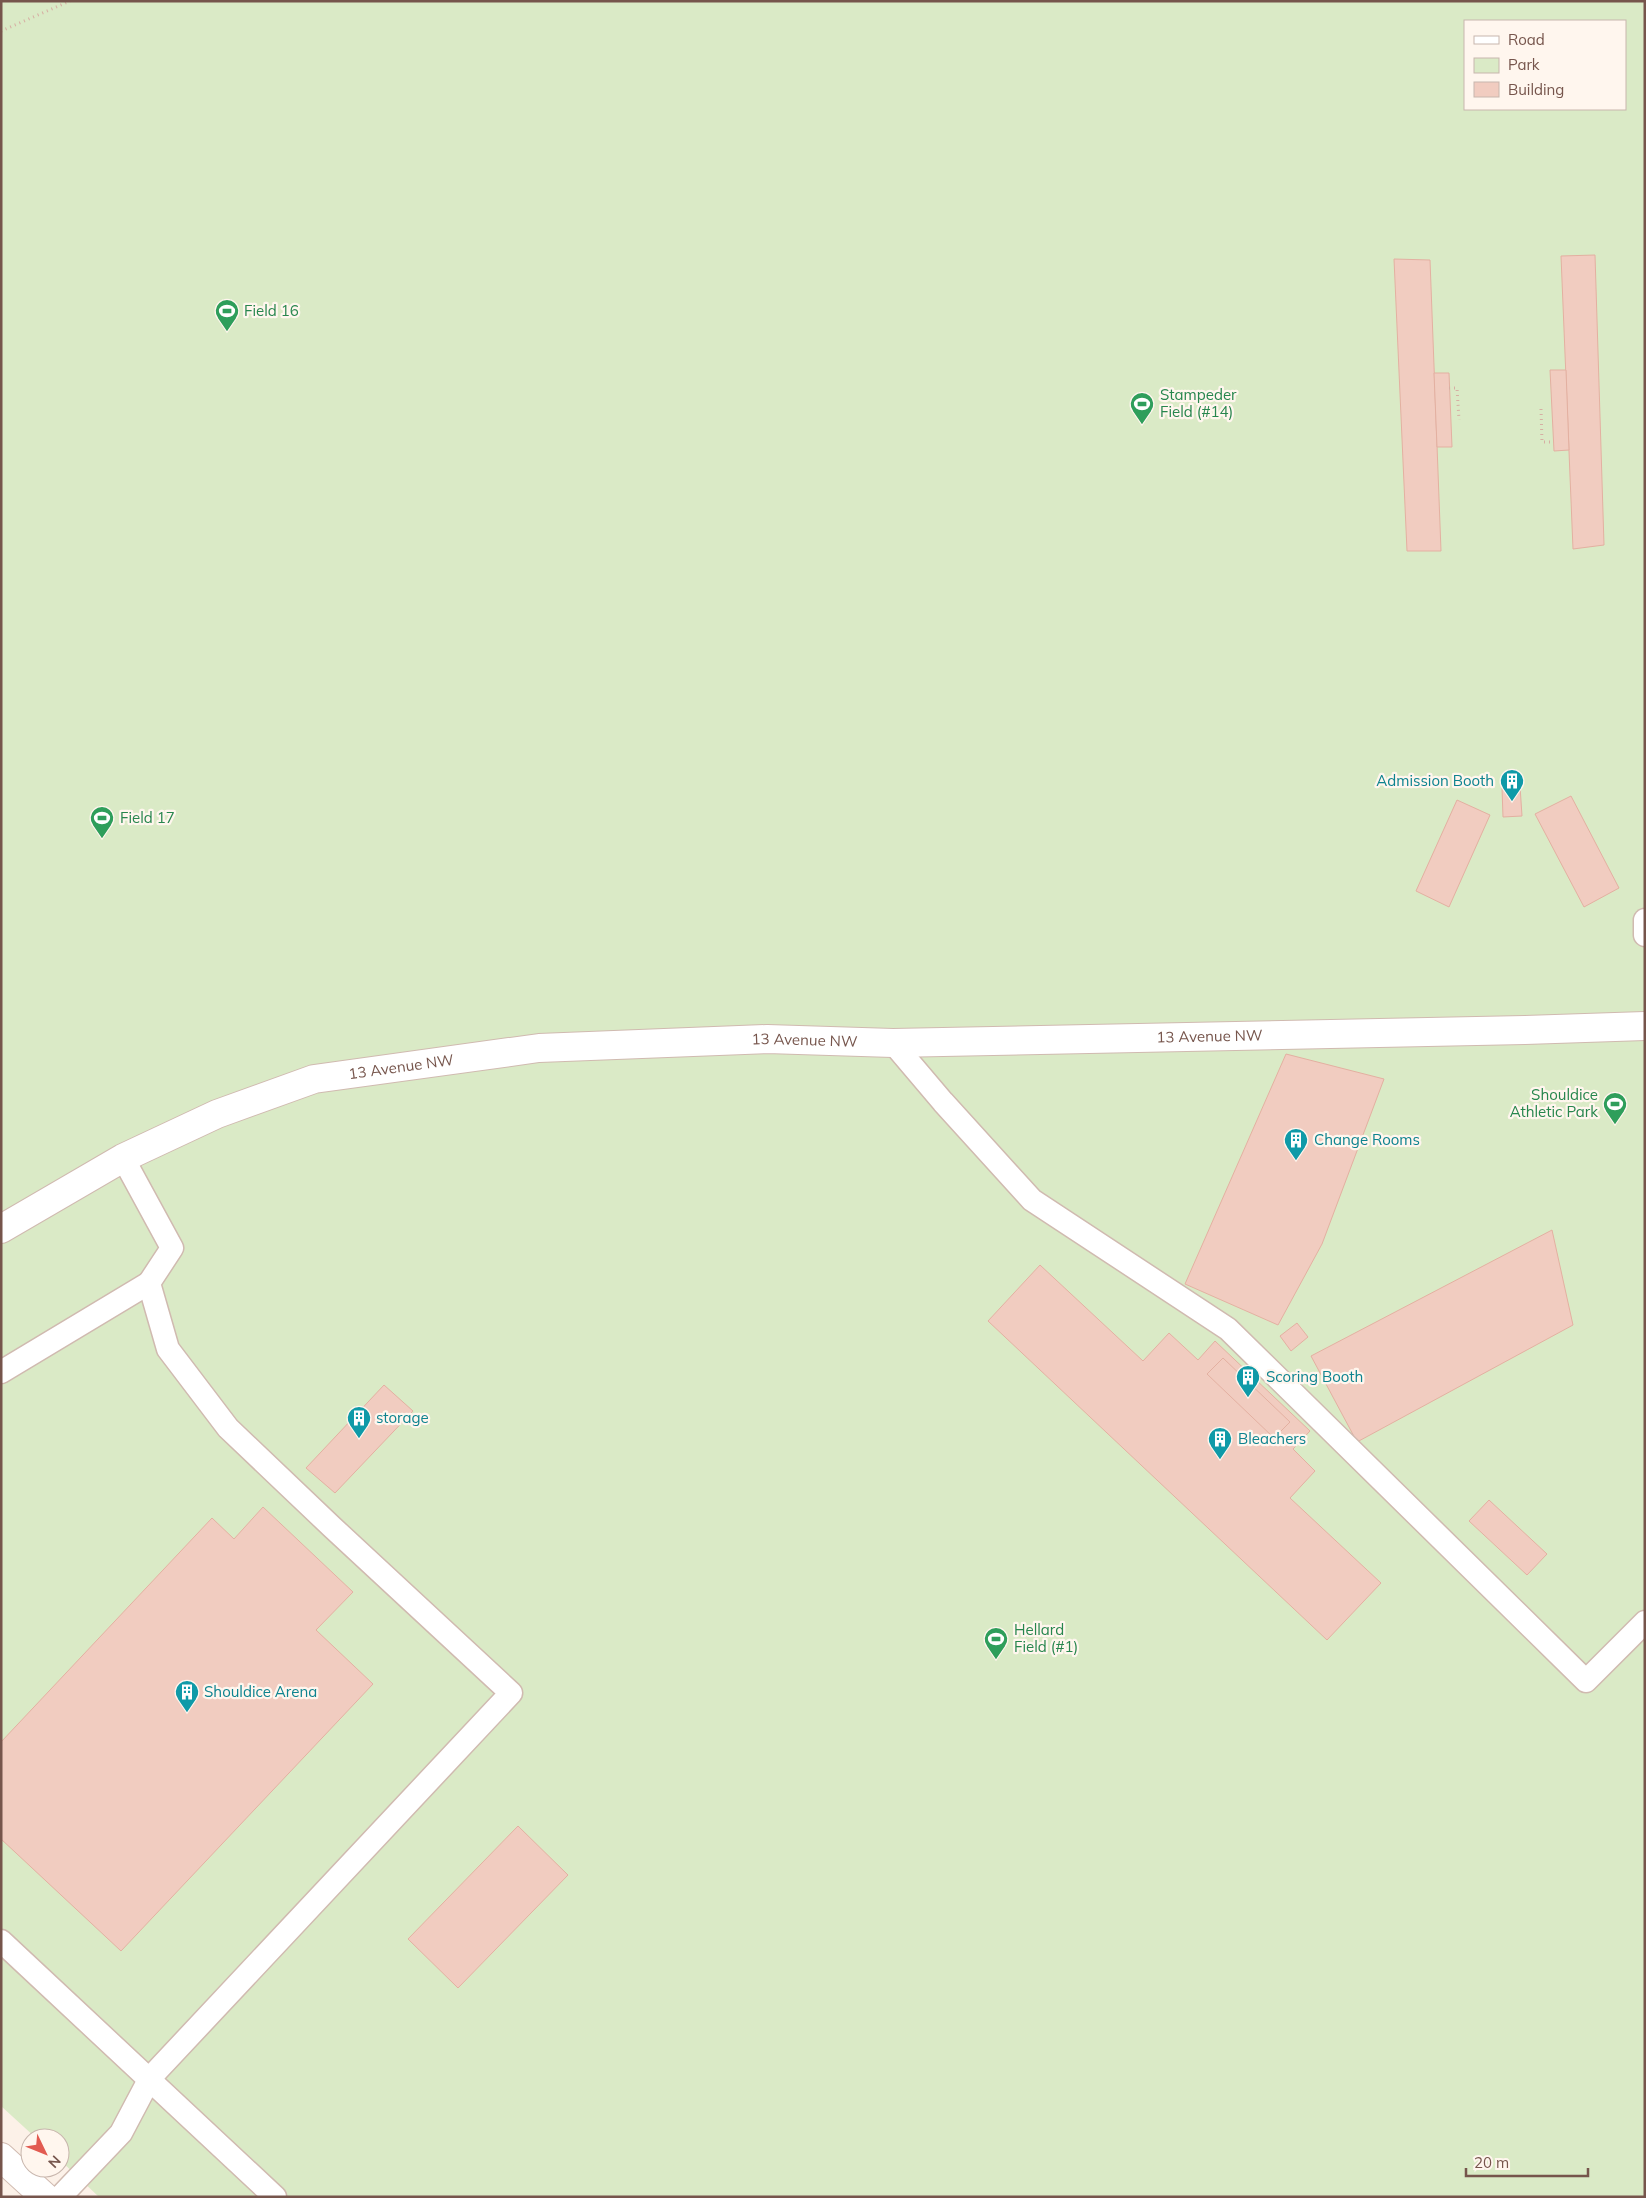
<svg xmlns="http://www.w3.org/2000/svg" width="1646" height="2198" font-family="Mulish,sans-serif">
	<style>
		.green { fill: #daeac6; fill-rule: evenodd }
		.building { fill: #f1ccc0; stroke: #e3b0a1 }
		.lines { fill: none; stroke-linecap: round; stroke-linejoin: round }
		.service-casing { stroke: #d0bab0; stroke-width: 25 }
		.minor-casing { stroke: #d0bab0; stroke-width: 30 }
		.tertiary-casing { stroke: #d0bab0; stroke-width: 30 }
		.path { stroke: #d6afa3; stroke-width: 3; stroke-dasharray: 1 4; stroke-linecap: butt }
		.service { stroke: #fff; stroke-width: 22 }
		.minor { stroke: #fff; stroke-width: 28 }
		.tertiary { stroke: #fff; stroke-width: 28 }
		.labels { text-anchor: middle; stroke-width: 4.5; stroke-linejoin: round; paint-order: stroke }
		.leisure-label { font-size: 15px; fill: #27864d; stroke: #fff6ee; text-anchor: start }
		.culture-label { font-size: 15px; fill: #0d838f; stroke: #fff6ee; text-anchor: start }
		.street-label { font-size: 15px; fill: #76554c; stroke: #fff6ee }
	</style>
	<rect width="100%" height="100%" fill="#fcf1e8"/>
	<path class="green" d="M1 1H1645V2197H99L60 2160V2138H36L1 2106ZM1465 21H1625V109H1465Z"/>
	<g class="building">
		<polygon points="1595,255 1604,545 1573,549 1561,256"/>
		<polygon points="1394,259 1430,260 1441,551 1407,551"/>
		<polygon points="1550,370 1566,370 1569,450 1554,451"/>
		<polygon points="1434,373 1449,373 1452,447 1437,447"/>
		<polygon points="1520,786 1522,816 1503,817 1502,788"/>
		<polygon points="1571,796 1619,888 1584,907 1535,814"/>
		<polygon points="1457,800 1490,815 1449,907 1416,891"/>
		<polygon points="1286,1054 1384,1079 1322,1244 1278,1325 1185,1284"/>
		<polygon points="1552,1230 1573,1325 1357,1442 1311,1356"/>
		<polygon points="1040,1265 1143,1361 1169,1333 1198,1360 1215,1341 1310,1431 1293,1449 1315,1471 1290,1498 1381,1583 1327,1640 988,1321"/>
		<polygon points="1297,1323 1308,1337 1291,1351 1280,1336"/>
		<polygon points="1223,1358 1290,1422 1274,1438 1207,1374"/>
		<polygon points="384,1385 413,1411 335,1493 306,1468"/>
		<polygon points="1489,1500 1547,1554 1527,1575 1469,1521"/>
		<polygon points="263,1507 353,1592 316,1630 373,1684 121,1951 1,1839 1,1742 212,1518 234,1539"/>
		<polygon points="518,1826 568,1875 458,1988 408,1939"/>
	</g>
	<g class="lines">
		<g class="service-casing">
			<g id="service">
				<polyline points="1645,920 1645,935"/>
				<polyline points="893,1043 943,1102 1032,1200 1228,1329 1586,1681 1645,1622"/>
				<polyline points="1,1372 149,1283"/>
				<polyline points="1,1941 275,2197"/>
				<polyline points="60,2197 121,2133 150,2078 511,1693 332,1527 228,1428 168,1349 149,1283 172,1248 123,1158"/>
			</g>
		</g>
		<g class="minor-casing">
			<g id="minor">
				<path id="s1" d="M1 1229 123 1158 217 1114 314 1079 539 1048 767 1039 893 1043 1525 1030 1645 1026"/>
			</g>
		</g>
		<g class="tertiary-casing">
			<polyline id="tertiary" points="1,2157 45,2197"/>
		</g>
		<g class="path">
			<polyline points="1,31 70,1"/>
			<polyline points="1449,388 1457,388 1459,420"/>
			<polyline points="1541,409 1542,442 1553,442"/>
		</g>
		<use href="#service" class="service"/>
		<use href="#minor" class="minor"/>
		<use href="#tertiary" class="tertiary"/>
	</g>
	<defs>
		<g id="stadium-pin" transform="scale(1.25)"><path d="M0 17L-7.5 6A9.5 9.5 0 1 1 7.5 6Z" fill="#2e9e5b" stroke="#fff6ee"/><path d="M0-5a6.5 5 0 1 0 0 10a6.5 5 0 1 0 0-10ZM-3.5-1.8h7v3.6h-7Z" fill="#fff"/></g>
		<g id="building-pin" transform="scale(1.25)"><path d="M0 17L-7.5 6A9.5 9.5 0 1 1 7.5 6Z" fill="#0f9aa8" stroke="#fff6ee"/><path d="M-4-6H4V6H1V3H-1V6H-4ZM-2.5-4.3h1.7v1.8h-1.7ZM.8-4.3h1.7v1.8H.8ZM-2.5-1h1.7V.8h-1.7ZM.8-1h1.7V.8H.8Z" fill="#fff"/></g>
	</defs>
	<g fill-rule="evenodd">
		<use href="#stadium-pin" x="227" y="311"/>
		<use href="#stadium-pin" x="1142" y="404"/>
		<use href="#building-pin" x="1512" y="781"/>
		<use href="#stadium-pin" x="102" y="818"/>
		<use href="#stadium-pin" x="1615" y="1104"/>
		<use href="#building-pin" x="1296" y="1140"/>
		<use href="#building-pin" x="1248" y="1377"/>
		<use href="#building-pin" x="359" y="1418"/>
		<use href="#building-pin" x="1220" y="1439"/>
		<use href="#stadium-pin" x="996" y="1639"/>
		<use href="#building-pin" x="187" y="1692"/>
	</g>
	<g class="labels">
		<g class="leisure-label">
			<text x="244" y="316">Field 16</text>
			<text x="1160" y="400">Stampeder<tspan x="1160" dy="17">Field (#14)</tspan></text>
			<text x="120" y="823">Field 17</text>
			<text x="1598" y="1100" text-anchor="end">Shouldice<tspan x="1598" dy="17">Athletic Park</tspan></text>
			<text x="1014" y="1635">Hellard<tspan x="1014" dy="17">Field (#1)</tspan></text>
		</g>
		<g class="culture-label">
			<text x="1494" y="786" text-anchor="end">Admission Booth</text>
			<text x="1314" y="1145">Change Rooms</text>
			<text x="1266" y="1382">Scoring Booth</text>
			<text x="376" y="1423">storage</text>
			<text x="1238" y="1444">Bleachers</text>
			<text x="204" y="1697">Shouldice Arena</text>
		</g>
		<g class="street-label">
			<text dy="5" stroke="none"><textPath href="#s1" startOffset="1246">13 Avenue NW</textPath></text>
			<text dy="5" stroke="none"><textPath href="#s1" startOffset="841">13 Avenue NW</textPath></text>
			<text dy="5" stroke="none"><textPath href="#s1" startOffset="436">13 Avenue NW</textPath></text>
		</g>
	</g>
	<rect width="1646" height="2198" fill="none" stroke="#76554c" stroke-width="5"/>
	<rect x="1464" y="20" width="162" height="90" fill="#fff6ee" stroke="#c8b6ad"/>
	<rect x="1474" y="36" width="25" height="8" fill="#ffffff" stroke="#c8b6ad"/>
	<text x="1508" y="45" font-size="15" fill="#76554c">Road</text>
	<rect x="1474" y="58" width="25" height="15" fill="#daeac6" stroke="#c8b6ad"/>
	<text x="1508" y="70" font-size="15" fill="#76554c">Park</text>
	<rect x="1474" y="82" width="25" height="15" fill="#f1ccc0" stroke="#c8b6ad"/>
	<text x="1508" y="95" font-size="15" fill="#76554c">Building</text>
	<g transform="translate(45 2153) rotate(133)"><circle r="24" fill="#fff6ee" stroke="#c8b6ad"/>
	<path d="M0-4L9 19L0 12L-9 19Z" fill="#e25b51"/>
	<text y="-8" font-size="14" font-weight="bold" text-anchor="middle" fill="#76554c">N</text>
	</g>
	<path d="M1466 2168v8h122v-8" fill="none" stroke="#76554c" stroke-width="2.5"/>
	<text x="1474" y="2168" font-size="15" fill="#76554c" stroke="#fff6ee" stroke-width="4" paint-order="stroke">20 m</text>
</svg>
